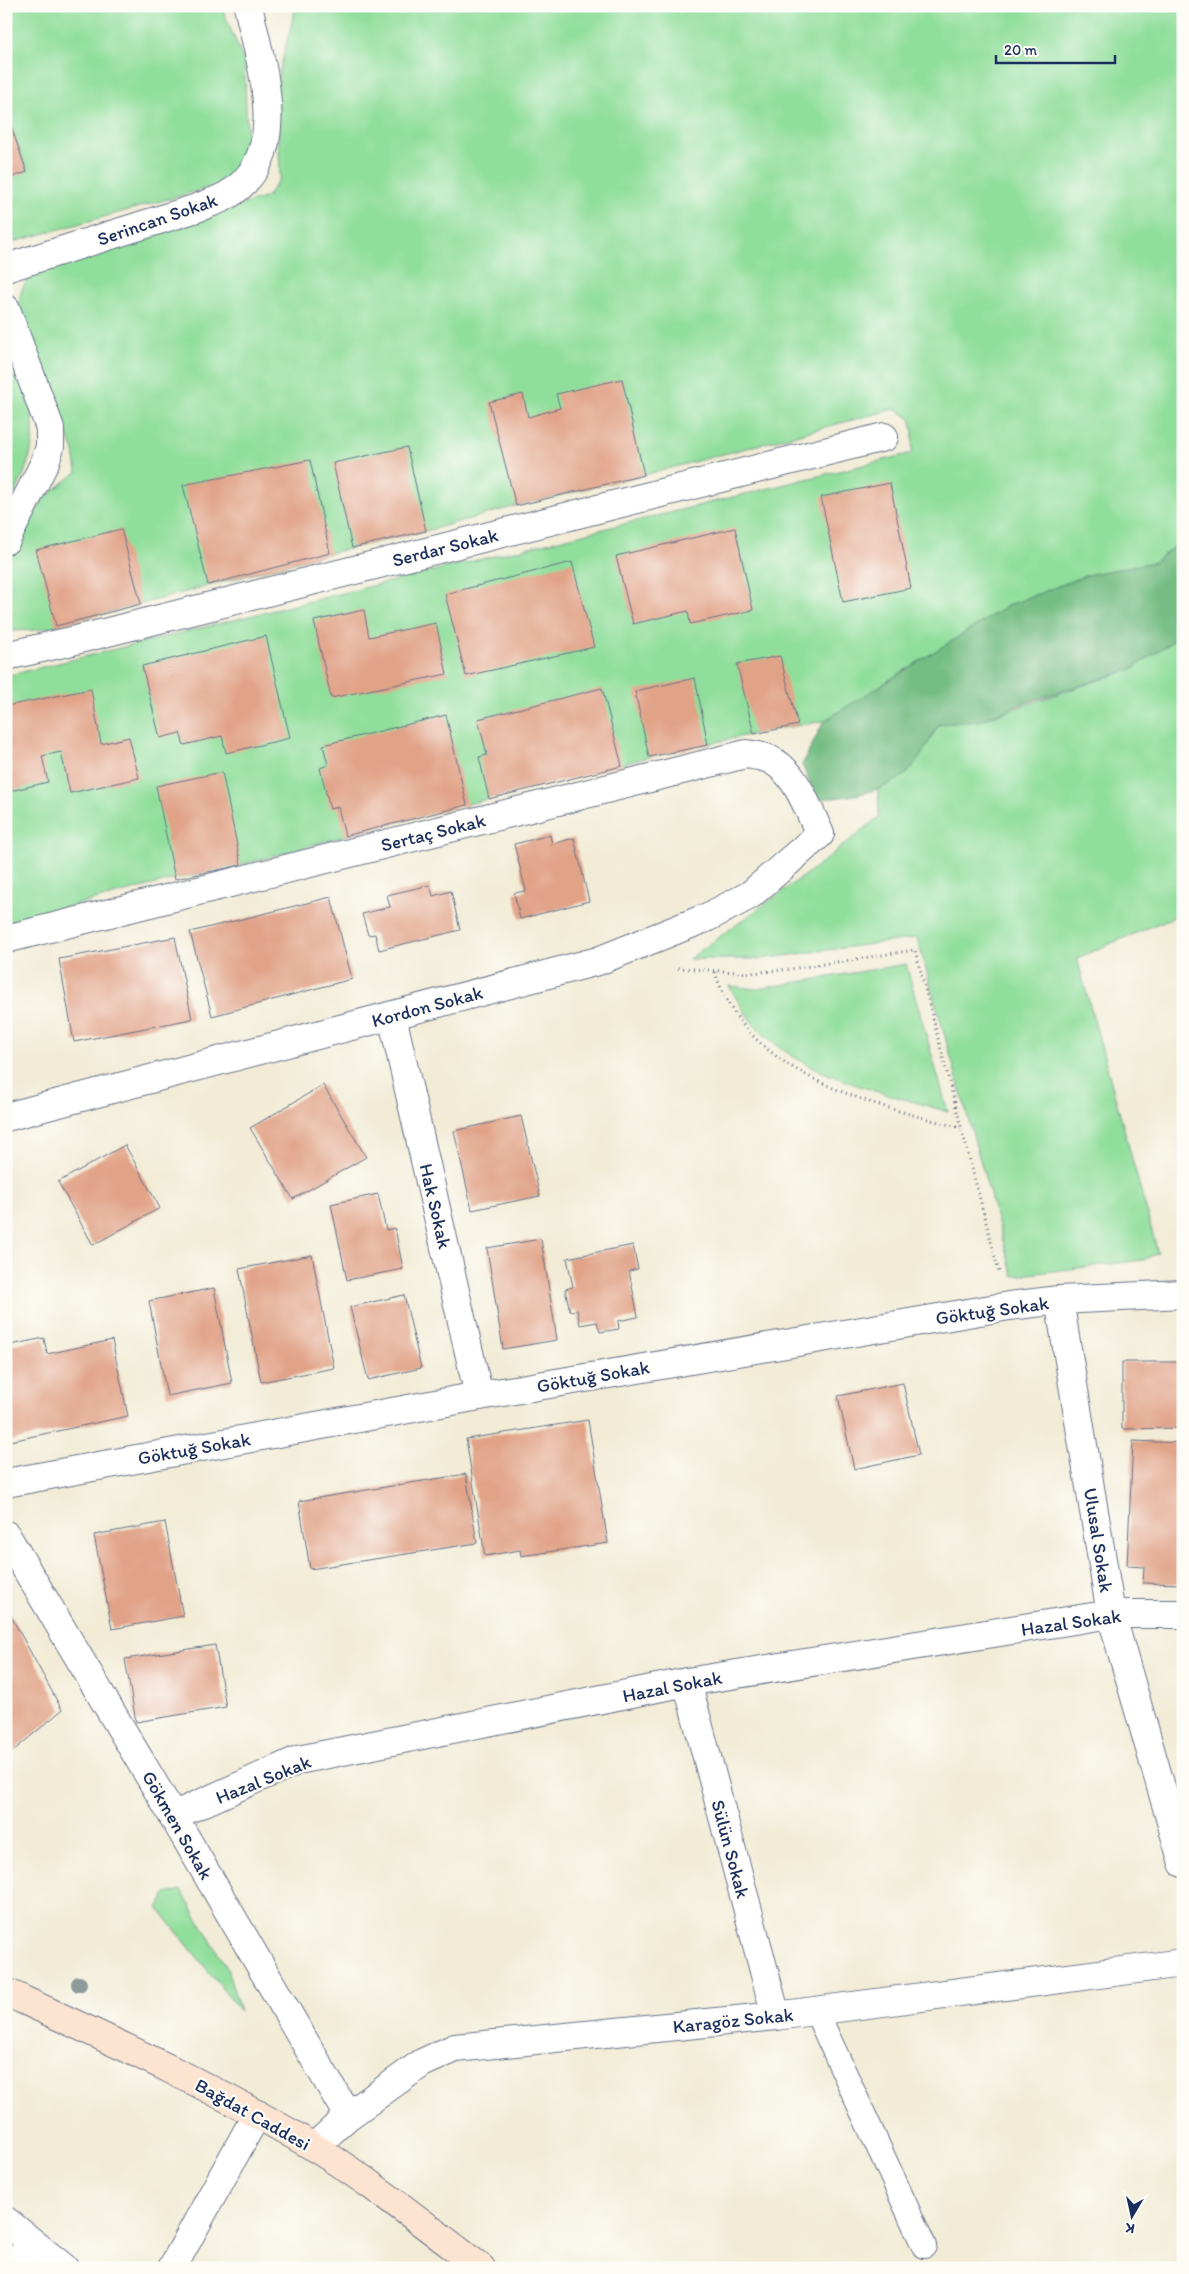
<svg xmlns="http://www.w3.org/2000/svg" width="1189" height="2274" font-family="Itim,sans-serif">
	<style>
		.green { fill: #90de9b; stroke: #56867c }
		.forest { fill: #74bd83; stroke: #487670 }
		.building { fill: #e1a388 }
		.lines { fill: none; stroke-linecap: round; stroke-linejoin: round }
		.lane-casing { stroke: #667188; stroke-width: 26 }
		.street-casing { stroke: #667188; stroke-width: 30 }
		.secondary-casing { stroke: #667188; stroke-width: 30 }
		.path { stroke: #667188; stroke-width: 3; stroke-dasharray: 1 4; stroke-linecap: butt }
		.lane { stroke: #fff; stroke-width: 24 }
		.street { stroke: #fff; stroke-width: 28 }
		.secondary { stroke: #fde4d1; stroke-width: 28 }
		.tree { fill: #8c9c9c }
		.labels { text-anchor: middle; stroke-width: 4.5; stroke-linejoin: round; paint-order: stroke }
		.street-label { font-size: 19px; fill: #1b2f5e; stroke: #fdfcf7 }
	</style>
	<rect width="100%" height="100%" fill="#fdfcf7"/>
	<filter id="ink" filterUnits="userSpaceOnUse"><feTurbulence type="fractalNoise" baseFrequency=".02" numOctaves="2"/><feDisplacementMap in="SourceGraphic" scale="10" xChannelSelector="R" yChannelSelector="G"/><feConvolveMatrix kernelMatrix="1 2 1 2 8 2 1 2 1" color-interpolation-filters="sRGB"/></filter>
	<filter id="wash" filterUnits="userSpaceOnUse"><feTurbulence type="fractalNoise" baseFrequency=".0096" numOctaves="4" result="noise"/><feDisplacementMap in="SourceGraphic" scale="20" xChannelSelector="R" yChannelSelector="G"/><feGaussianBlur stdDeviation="1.12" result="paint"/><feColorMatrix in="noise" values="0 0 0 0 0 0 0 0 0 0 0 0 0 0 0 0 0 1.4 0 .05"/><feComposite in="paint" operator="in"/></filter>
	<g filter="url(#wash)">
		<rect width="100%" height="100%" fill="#f2ecd6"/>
		<g class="green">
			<polygon points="6,6 221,6 244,61 248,146 241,165 231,179 208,188 6,244 6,179 27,171 6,112"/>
			<path d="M296 6H1183V540L1154 562 1087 575 1009 605 824 721 766 731 649 757 345 836 241 865 175 879 6 923V676L912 453 913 431 910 418 894 409 644 475 516 506 426 531 330 553 141 604 56 626 34 630 13 631 6 624V564L44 498 77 472 74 451 19 313C19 287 24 281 44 265L267 197 280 178 277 81Z"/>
			<path d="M6 348C16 372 32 399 33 426 35 455 20 485 6 510Z"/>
			<polygon points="1183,634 1183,913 1077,958 1158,1253 1143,1260 1013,1276 917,938 761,959 689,959 816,867 879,817 878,789 907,773 925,748 939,724 978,721 1132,669"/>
			<path d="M906 964 948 1112C882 1091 816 1082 762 1033 748 1020 739 1002 729 986L757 989Z"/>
			<polygon points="181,1890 227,1968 240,2011 158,1908 166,1894"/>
		</g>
		<path class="forest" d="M1183 540V634L1132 669 1028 702 978 721 939 724C930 739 920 761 907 773 883 793 846 798 817 799L802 765 824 721 1009 605 1087 575 1154 562Z"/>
		<g id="blocks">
			<g class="building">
				<polygon points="6,112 27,172 6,179"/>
				<polygon points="622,379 644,475 516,506 489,402 523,394 528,417 560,408 556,394"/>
				<polygon points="407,447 426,531 352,548 333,463"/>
				<polygon points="310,460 330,553 208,585 183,485"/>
				<polygon points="890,483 911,588 843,602 821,497"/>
				<polygon points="735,528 753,610 690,624 688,611 633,624 616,556"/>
				<polygon points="121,529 141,604 56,626 36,550"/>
				<polygon points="572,562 594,647 466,676 445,594"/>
				<polygon points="364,610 369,637 436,623 447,674 331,698 314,621"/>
				<polygon points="266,636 290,738 226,753 222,736 184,745 180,733 160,738 142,666"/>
				<polygon points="780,656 798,725 754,734 737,664"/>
				<polygon points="695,678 708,745 649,757 635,691"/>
				<polygon points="602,688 622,766 489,799 479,757 487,755 478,719"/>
				<polygon points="91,689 101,744 129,737 139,778 70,793 61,752 42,756 48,782 6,792 6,706"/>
				<polygon points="446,715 467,805 345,836 338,807 330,809 320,768 328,765 323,745"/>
				<polygon points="222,772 241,865 175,879 156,786"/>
				<polygon points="550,835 552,844 574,838 589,901 520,919 514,893 526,891 514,844"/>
				<polygon points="430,885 433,896 451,891 460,930 379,950 375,934 368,935 362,914 390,907 387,895"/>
				<polygon points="331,897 352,979 212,1016 190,932"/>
				<polygon points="175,937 192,1019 74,1042 59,959"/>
				<polygon points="323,1085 366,1157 293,1199 250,1128"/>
				<polygon points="521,1116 540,1196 472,1210 454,1131"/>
				<polygon points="125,1145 160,1208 93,1245 58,1182"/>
				<polygon points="378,1194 386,1230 395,1228 403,1269 347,1280 331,1204"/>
				<polygon points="541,1239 557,1340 503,1349 487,1248"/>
				<polygon points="633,1245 638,1269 629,1271 638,1317 618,1321 619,1329 600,1332 597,1322 580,1325 577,1310 570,1311 565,1289 573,1287 567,1258"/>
				<polygon points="312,1255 334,1368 261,1382 239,1269"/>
				<polygon points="214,1288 232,1383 167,1396 149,1301"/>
				<polygon points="404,1295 421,1368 368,1380 350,1307"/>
				<polygon points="44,1338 47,1354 112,1340 128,1416 6,1442 6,1346"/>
				<polygon points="1122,1362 1183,1362 1183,1428 1122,1429"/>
				<polygon points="903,1383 919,1455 854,1469 838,1396"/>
				<polygon points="588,1420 608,1543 521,1556 520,1550 485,1556 466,1439"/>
				<polygon points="1133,1441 1183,1443 1183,1584 1143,1583 1144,1567 1127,1566"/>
				<polygon points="466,1474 477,1543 310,1569 299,1501"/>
				<polygon points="165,1522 183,1616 112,1629 94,1535"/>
				<polygon points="6,1607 62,1710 6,1757"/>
				<polygon points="215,1645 226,1707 136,1722 125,1659"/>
			</g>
		</g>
	</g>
	<g filter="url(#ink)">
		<use href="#blocks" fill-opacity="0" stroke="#667188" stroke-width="1"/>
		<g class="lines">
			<g class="lane-casing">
				<polyline id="lane" points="816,2011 924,2246"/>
			</g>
			<g class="street-casing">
				<g id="street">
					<path d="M6 268 197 208C206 204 217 201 226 196 294 157 261 66 248 6"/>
					<polyline points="6,309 50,428 50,447 45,462 6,540"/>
					<polyline points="6,656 72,641 884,437"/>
					<path d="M6 939 746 754C753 755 762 756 769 759 796 771 808 809 820 834L750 895 708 917 598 961 6 1117"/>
					<polyline points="392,1016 479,1396"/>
					<polyline points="1059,1300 1111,1614 1183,1863"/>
					<polyline points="6,1483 479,1396 1009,1306 1059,1300 1183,1294"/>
					<polyline points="6,1535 173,1816 348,2116"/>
					<polyline points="687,1682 776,2016"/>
					<polyline points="173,1816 298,1760 687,1682 1111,1614 1183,1614"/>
					<polyline points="314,2147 348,2116 422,2063 455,2048 776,2016 1183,1963"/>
					<polyline points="6,2221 64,2268"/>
					<polyline points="6,2265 36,2247"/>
					<polyline points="172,2268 257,2114"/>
				</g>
			</g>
			<g class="secondary-casing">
				<path id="secondary" d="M6 1992C110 2040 214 2087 312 2146 371 2182 426 2226 481 2268"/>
			</g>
			<g class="path">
				<polyline points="678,968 751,973 791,969 915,950 999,1272"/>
				<path d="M715 972C747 1076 868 1103 961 1128"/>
			</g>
			<use href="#lane" class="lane"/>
			<use href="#street" class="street"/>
			<use href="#secondary" class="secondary"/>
		</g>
		<circle class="tree" cx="79" cy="1984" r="8"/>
	</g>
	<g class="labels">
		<g class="street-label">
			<text transform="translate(157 219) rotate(-19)" y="7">Serincan Sokak</text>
			<text transform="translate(445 547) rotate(-14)" y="7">Serdar Sokak</text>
			<text transform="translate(433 832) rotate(-14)" y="7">Sertaç Sokak</text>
			<text transform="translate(427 1006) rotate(-15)" y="7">Kordon Sokak</text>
			<text transform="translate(436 1206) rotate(77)" y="7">Hak Sokak</text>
			<text transform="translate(992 1310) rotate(-8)" y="7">Göktuğ Sokak</text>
			<text transform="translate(593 1376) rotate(-10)" y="7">Göktuğ Sokak</text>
			<text transform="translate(194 1448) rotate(-10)" y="7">Göktuğ Sokak</text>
			<text transform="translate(1099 1540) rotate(81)" y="7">Ulusal Sokak</text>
			<text transform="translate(1071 1622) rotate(-8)" y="7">Hazal Sokak</text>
			<text transform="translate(672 1686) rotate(-11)" y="7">Hazal Sokak</text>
			<text transform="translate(263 1779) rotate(-22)" y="7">Hazal Sokak</text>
			<text transform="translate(178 1825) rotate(60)" y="7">Gökmen Sokak</text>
			<text transform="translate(731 1849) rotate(75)" y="7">Sülün Sokak</text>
			<text transform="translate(733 2020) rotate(-6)" y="7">Karagöz Sokak</text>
			<text transform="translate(253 2114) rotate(29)" y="7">Bağdat Caddesi</text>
		</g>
	</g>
	<rect width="1189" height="2274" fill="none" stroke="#fdfcf7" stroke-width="25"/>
	<g transform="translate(1132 2216) rotate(189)" stroke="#fdfcf7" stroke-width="4" paint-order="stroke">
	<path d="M0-4L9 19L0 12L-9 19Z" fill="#1b2f5e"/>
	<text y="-8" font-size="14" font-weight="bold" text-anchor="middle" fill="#1b2f5e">K</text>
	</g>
	<path d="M996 55v8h119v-8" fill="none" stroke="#1b2f5e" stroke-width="2.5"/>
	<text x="1004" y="55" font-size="15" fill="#1b2f5e" stroke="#fdfcf7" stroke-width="4" paint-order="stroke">20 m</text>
</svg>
